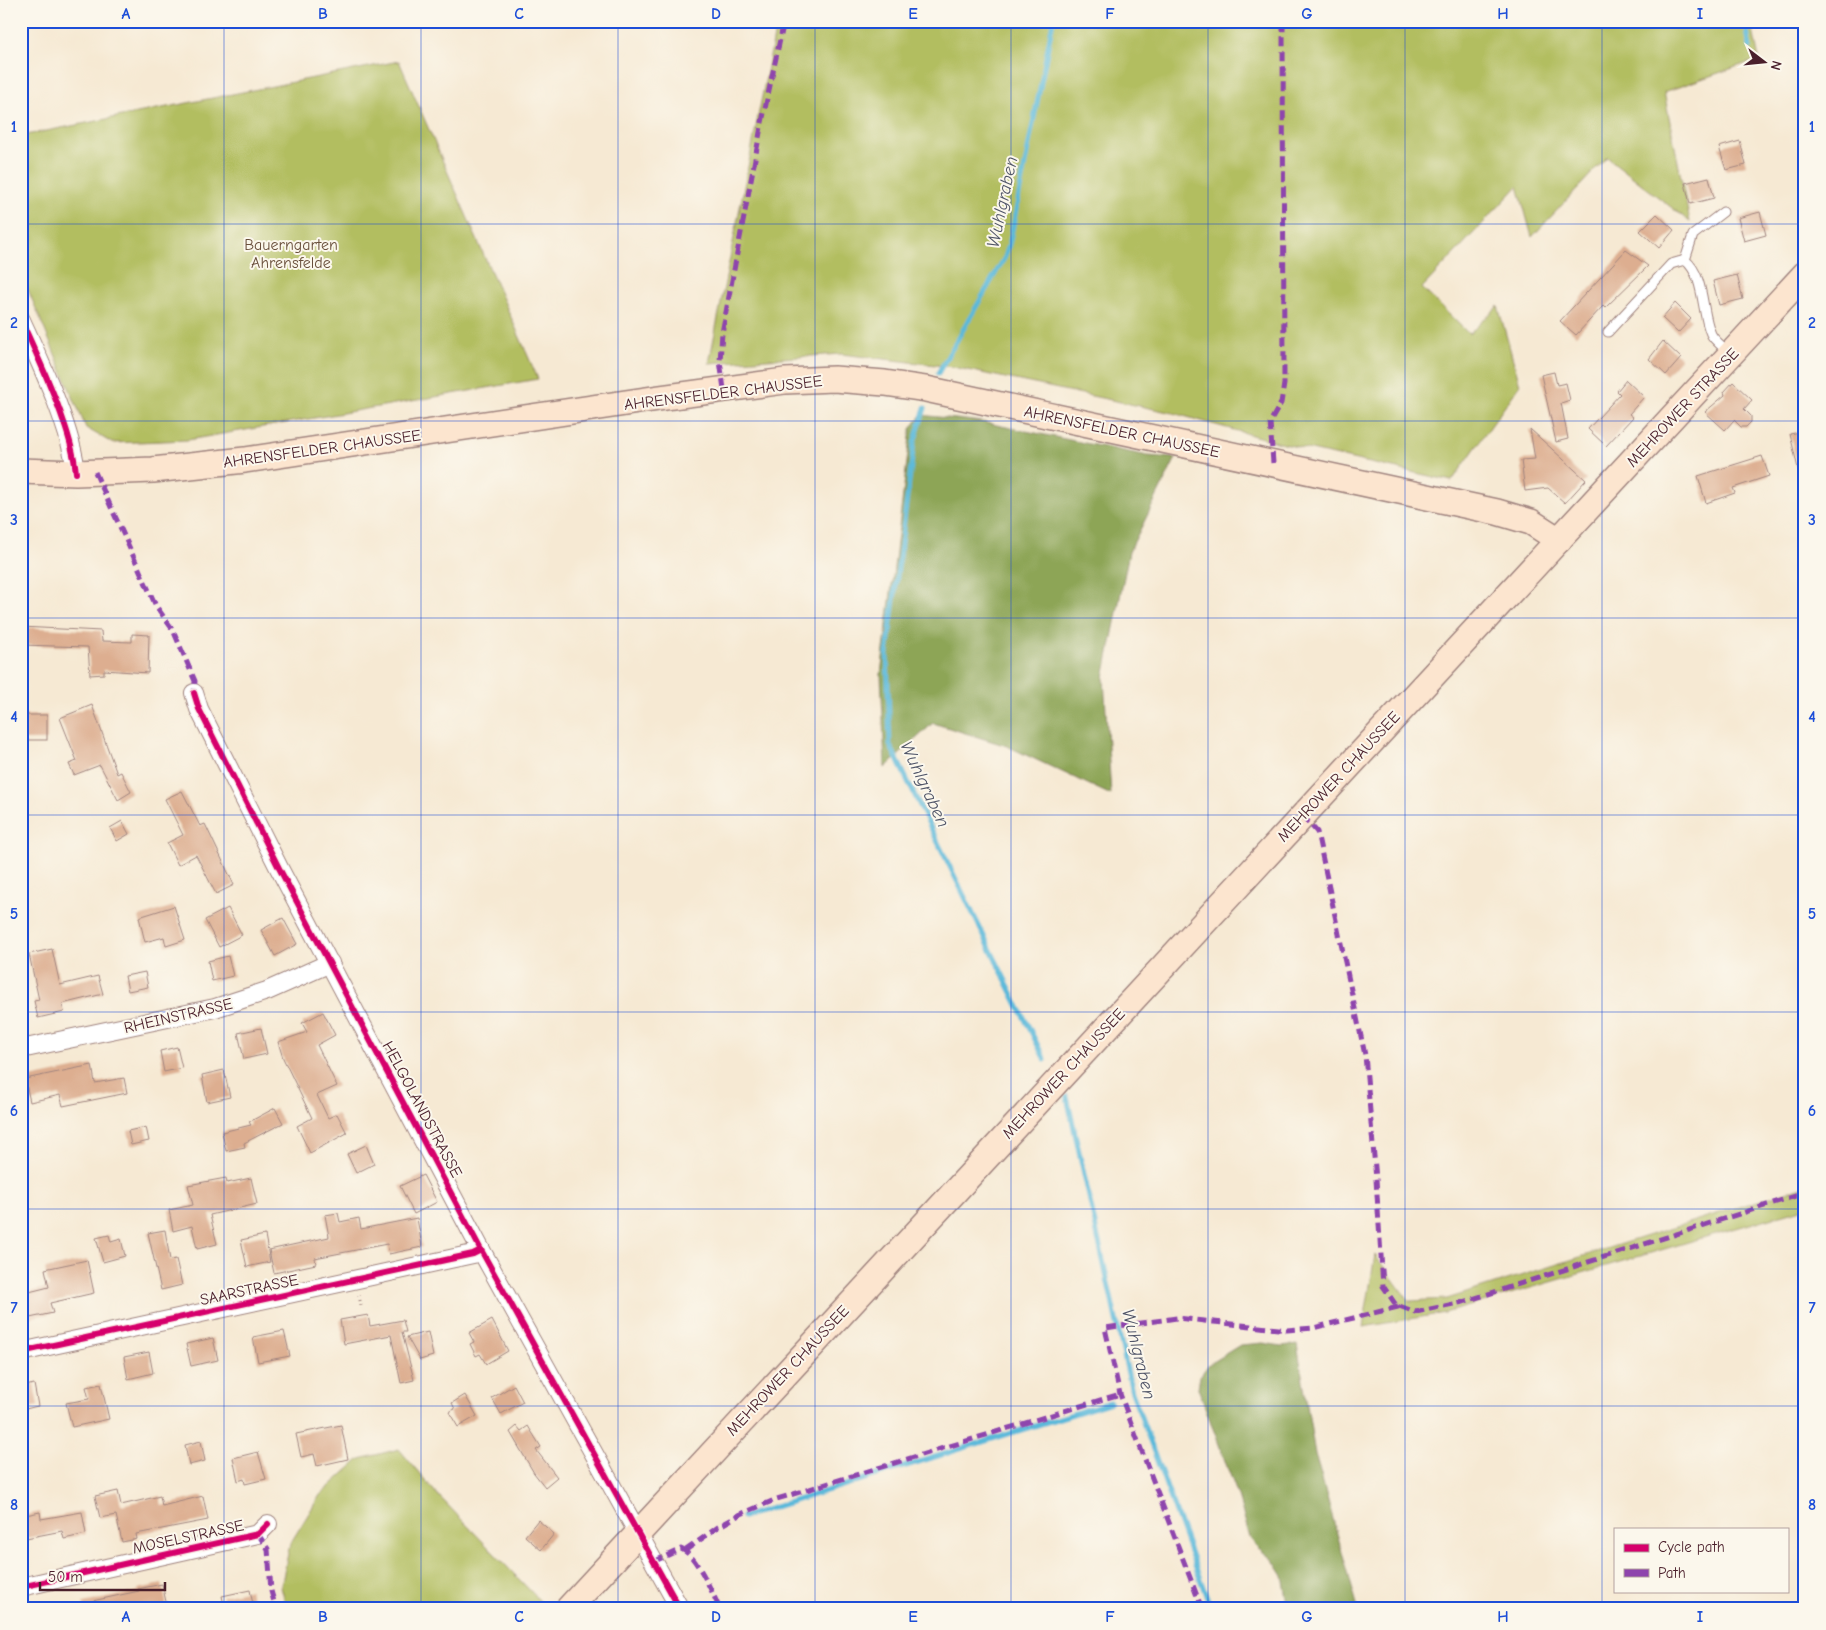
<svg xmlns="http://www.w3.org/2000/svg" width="1826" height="1630" font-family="'Comic Neue',sans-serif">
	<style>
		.green { fill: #b2be60; stroke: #7e6e46 }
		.forest { fill: #8da556; stroke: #6c6240 }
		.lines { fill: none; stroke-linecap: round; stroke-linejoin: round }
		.stream { stroke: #5cb9da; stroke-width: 5 }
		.building { fill: #ddae90 }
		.lane-casing { stroke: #a0847f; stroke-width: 11 }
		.street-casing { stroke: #a0847f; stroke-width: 20 }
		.secondary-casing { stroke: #a0847f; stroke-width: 28 }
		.path { stroke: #a0847f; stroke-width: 3; stroke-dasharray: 1 4; stroke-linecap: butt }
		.lane { stroke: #fff; stroke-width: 9 }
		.street { stroke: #fff; stroke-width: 18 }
		.secondary { stroke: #fce5cf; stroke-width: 25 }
		.quiet { stroke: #8e44ad; stroke-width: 5; stroke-dasharray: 10 5; stroke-linecap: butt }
		.cycleway-casing { stroke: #fbf7ec; stroke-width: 9 }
		.cycleway { stroke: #d6006c; stroke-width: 6 }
		.grid { fill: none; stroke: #1d4ed8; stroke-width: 1; stroke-opacity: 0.55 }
		.labels { text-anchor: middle; stroke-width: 4; stroke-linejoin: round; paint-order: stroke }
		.park-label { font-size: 16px; fill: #694f3b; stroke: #fbf7ec }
		.street-label { font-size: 16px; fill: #4a1f2b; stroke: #fbf7ec }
		.water-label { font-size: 18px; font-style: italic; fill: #505568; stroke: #fbf7ec }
		.neatline { fill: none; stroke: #1d4ed8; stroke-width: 2 }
		.grid-label { font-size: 16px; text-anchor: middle; font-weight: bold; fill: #1d4ed8 }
	</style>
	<rect width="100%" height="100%" fill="#fbf7ec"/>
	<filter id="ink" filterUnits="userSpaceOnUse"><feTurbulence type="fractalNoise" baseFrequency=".02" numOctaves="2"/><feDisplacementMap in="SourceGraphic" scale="10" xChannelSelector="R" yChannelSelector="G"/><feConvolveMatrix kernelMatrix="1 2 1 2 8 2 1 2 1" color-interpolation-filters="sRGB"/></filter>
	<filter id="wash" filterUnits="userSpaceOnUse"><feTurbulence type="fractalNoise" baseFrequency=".0096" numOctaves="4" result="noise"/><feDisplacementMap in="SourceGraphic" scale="20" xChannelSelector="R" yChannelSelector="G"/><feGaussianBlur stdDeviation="1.12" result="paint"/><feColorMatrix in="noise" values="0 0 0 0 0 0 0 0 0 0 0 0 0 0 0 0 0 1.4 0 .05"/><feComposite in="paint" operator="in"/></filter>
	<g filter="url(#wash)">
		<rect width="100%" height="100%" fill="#f6e9d3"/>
		<g class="green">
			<polygon points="777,21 1751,21 1759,59 1664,92 1690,222 1607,157 1532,237 1518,186 1422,288 1469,334 1498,306 1520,385 1452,481 1284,444 1173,413 953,367 841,354 709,363"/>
			<polygon points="399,61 538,379 188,440 112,443 86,428 21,273 21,136"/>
			<polygon points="1805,1186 1805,1208 1445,1313 1363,1327 1375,1255 1409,1301 1447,1299"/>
			<polygon points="399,1449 436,1493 542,1603 538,1609 287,1609 281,1587 290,1544 320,1495 360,1459"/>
		</g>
		<g class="forest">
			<polygon points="921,415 982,422 1148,456 1176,458 1129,552 1104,678 1111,795 1007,746 933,723 885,768 881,674 911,429"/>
			<polygon points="1263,1343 1282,1346 1297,1344 1315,1454 1358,1609 1289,1609 1283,1576 1273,1560 1256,1546 1250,1538 1238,1496 1198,1388 1200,1376 1209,1364 1240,1345"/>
		</g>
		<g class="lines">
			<g class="stream">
				<polyline points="1745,21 1750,47"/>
				<polyline points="938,373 1005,257 1010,241 1053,21"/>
				<polyline points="925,408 914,443 887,654 890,745 1045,1060"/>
				<polyline points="1067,1097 1132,1392 1211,1609"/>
				<polyline points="743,1517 1111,1402"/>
			</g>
		</g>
		<g id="blocks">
			<g class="building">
				<polygon points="1740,141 1746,165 1726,170 1719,147"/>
				<polygon points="1709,177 1714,198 1690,204 1685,183"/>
				<polygon points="1760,212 1766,235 1744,241 1738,218"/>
				<polygon points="1657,214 1674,230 1659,248 1640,231"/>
				<polygon points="1626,250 1648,266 1605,308 1603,306 1576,335 1560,321"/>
				<polygon points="1737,275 1743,299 1719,305 1713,281"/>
				<polygon points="1675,303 1691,319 1678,333 1662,318"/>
				<polygon points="1663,341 1681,358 1666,375 1649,359"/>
				<polygon points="1554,372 1557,385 1566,383 1570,400 1561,403 1568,439 1556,442 1541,375"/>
				<polygon points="1626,380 1644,397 1629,414 1633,417 1606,446 1588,429 1620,394 1617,391"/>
				<polygon points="1733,382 1752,400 1744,409 1751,416 1751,422 1746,427 1741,427 1734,420 1725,430 1705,412 1725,395 1724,392"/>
				<polygon points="1530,429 1586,480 1565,503 1548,488 1525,491 1521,460 1535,459"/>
				<polygon points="1805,431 1805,472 1799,473 1790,434"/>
				<polygon points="1762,456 1769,476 1733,488 1735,493 1706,503 1698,476"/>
				<polygon points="21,627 101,631 102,641 132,642 132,634 149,635 148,673 104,670 104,674 90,675 88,647 21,645"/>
				<polygon points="92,705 117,774 121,772 131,792 118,800 100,765 74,775 69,764 77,761 60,718"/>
				<rect x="23" y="715" width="24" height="25"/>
				<polygon points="182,791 200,826 205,824 234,885 216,894 196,855 178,865 167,843 183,835 165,799"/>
				<polygon points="122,821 129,834 117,841 110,828"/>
				<polygon points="174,906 185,940 166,946 164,937 145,942 139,917"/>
				<polygon points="228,908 242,935 219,947 205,920"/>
				<polygon points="283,918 297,944 275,956 261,930"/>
				<polygon points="52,949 60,985 98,976 103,994 62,1004 64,1012 38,1018 34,1001 39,1000 29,954"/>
				<polygon points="228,956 233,976 212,981 208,961"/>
				<polygon points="145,972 148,987 128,991 125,976"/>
				<polygon points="323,1012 335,1035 317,1045 337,1086 317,1095 328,1118 337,1114 347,1133 310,1153 297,1126 312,1118 283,1058 278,1042 307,1032 302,1023"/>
				<polygon points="261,1028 267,1054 244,1059 238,1033"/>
				<polygon points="177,1047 182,1068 164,1072 160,1051"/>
				<polygon points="92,1065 95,1083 124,1078 127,1093 63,1106 60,1095 30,1102 25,1079"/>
				<polygon points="224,1070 230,1097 207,1102 202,1075"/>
				<polygon points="275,1108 283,1123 244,1143 245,1147 226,1151 222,1132 251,1125 249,1122"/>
				<polygon points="146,1127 149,1141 131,1145 128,1131"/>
				<polygon points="366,1145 374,1164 356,1173 347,1154"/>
				<polygon points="423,1175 437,1202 414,1214 400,1186"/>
				<polygon points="226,1178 227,1183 251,1178 257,1204 210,1215 217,1244 197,1249 192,1226 173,1231 169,1210 193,1205 188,1185"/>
				<polygon points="338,1213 340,1222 359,1218 361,1229 417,1218 422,1247 389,1254 387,1244 315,1258 316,1264 274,1273 269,1250 329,1237 325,1215"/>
				<polygon points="165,1230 170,1260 176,1259 182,1285 161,1290 148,1233"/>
				<polygon points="109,1235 111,1242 121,1239 125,1256 103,1262 96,1238"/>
				<polygon points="265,1235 270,1262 247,1267 241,1240"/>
				<polygon points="87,1260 94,1293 50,1303 53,1313 25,1319 21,1294 49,1287 45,1269"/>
				<polygon points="368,1315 370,1326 403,1320 406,1332 402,1332 414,1380 401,1383 391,1335 344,1344 340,1320"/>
				<polygon points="492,1320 508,1351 486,1364 480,1354 476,1356 470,1344 474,1342 469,1333"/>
				<polygon points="284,1331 290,1356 258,1362 253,1337"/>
				<polygon points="428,1332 433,1356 420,1360 407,1337"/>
				<polygon points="213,1338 218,1360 191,1366 186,1344"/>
				<polygon points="149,1352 153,1373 128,1379 124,1357"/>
				<polygon points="34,1384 38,1406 21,1410 21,1387"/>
				<polygon points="101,1384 109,1419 72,1427 66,1403 89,1399 86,1387"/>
				<polygon points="514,1385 523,1402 501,1414 492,1398"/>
				<polygon points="465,1395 477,1416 458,1427 449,1412 455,1409 452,1403"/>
				<polygon points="341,1425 348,1459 317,1466 314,1454 301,1457 296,1434"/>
				<polygon points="517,1426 521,1431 528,1426 541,1447 536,1450 557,1477 545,1487 534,1473 510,1432"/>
				<polygon points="201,1441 205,1461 189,1465 185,1445"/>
				<polygon points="258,1452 266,1479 245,1484 244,1479 238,1481 233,1458"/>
				<polygon points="118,1491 121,1505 160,1496 162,1506 203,1496 208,1520 136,1534 137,1539 122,1542 116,1515 100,1518 95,1496"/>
				<polygon points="40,1512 41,1519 82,1512 86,1534 64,1539 62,1531 21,1539 21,1516"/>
				<polygon points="538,1520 554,1534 541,1550 525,1536"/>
				<polygon points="162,1584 167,1606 155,1609 84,1609 83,1603 139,1591 138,1589"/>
				<polygon points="250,1590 254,1609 225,1609 222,1596"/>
			</g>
		</g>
	</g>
	<g filter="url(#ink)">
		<use href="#blocks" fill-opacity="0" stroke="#a0847f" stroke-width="1"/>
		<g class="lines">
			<g class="lane-casing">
				<g id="lane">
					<polyline points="1685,260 1693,235 1723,212"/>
					<path d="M1608 332 1671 264 1685 260C1705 276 1701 312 1711 334 1714 341 1725 348 1731 354"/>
				</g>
			</g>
			<g class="street-casing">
				<g id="street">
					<path d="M21 320C40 362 72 429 76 473"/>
					<polyline points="194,693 199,709 279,868 481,1250 680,1609"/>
					<polyline points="21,1049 215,1008 267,991 330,963"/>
					<polyline points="21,1352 473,1254 481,1250"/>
					<polyline points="21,1587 258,1534 268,1524"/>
				</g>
			</g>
			<g class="secondary-casing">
				<g id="secondary">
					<polyline points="21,471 76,473 153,470 245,460 659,398 785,381 834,379 885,383 926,389 1497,512 1531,522 1559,540"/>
					<polyline points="568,1609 1805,274"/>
				</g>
			</g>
			<polyline class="path" points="359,1295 361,1306"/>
			<use href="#lane" class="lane"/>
			<use href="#street" class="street"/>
			<use href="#secondary" class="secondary"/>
			<g class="quiet">
				<polyline points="724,389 720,361 722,333 761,127 784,21"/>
				<polyline points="1273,463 1270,422 1281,403 1284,384 1283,21"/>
				<polyline points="95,472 156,606 173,630 195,681 194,693"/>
				<polyline points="1302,815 1317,832 1365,1055 1376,1179 1383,1286 1396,1305 1416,1312 1463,1302 1805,1193"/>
				<polyline points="258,1534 268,1549 271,1591 276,1609"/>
				<polyline points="686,1550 718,1527 741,1514 777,1499 1120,1394"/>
				<path d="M653 1562 681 1549C697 1555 712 1593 720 1609"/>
				<polyline points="1202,1609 1120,1394 1105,1328 1177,1318 1287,1330 1313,1328 1398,1307 1396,1305"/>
			</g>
			<g class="cycleway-casing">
				<g id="cycleway">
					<path d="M21 320C40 362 72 429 76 473"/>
					<polyline points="194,693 199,709 279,868 481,1250 680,1609"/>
					<polyline points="21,1352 473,1254 481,1250"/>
					<polyline points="21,1587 258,1534 268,1524"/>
				</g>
			</g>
			<use href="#cycleway" class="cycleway"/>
		</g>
	</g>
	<path class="grid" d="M224 21V1609M421 21V1609M618 21V1609M815 21V1609M1011 21V1609M1208 21V1609M1405 21V1609M1602 21V1609M21 224H1805M21 421H1805M21 618H1805M21 815H1805M21 1012H1805M21 1209H1805M21 1406H1805"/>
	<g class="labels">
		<g class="park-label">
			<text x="291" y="250">Bauerngarten<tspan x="291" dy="18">Ahrensfelde</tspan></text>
		</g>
		<g class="street-label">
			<text transform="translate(723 392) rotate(-7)" y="6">AHRENSFELDER CHAUSSEE</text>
			<text transform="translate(1682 407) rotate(-47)" y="6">MEHROWER STRASSE</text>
			<text transform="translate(1122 431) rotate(12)" y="6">AHRENSFELDER CHAUSSEE</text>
			<text transform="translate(322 448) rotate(-8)" y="6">AHRENSFELDER CHAUSSEE</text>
			<text transform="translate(1338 776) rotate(-47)" y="6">MEHROWER CHAUSSEE</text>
			<text transform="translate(178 1015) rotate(-13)" y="6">RHEINSTRASSE</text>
			<text transform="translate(1063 1073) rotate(-47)" y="6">MEHROWER CHAUSSEE</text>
			<text transform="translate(423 1109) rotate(62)" y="6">HELGOLANDSTRASSE</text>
			<text transform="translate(249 1289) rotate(-12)" y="6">SAARSTRASSE</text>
			<text transform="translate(787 1370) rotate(-47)" y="6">MEHROWER CHAUSSEE</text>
			<text transform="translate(188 1536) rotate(-12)" y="6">MOSELSTRASSE</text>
		</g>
		<g class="water-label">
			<text transform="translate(1002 202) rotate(-78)" y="6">Wuhlgraben</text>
			<text transform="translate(925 784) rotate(65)" y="6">Wuhlgraben</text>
			<text transform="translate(1139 1354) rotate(76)" y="6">Wuhlgraben</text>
		</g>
	</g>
	<rect width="1826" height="1630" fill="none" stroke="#fbf7ec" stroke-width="55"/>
	<rect x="1614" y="1528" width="175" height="65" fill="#fbf7ec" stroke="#b4a19f"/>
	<rect x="1624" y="1544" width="25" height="8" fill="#d6006c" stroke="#b4a19f"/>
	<text x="1658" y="1552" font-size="15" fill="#4a1f2b">Cycle path</text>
	<rect x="1624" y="1569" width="25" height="8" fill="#8e44ad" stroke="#b4a19f"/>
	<text x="1658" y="1578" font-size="15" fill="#4a1f2b">Path</text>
	<g transform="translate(1764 62) rotate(106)" stroke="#fbf7ec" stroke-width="4" paint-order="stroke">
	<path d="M0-4L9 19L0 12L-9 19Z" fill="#4a1f2b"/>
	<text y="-8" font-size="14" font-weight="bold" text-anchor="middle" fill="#4a1f2b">N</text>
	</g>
	<path d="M40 1582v8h125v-8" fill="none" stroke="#4a1f2b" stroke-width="2.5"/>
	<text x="48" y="1582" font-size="15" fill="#4a1f2b" stroke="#fbf7ec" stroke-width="4" paint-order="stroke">50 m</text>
	<rect x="28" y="28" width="1770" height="1574" class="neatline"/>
	<g class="grid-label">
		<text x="126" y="19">A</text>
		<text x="323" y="19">B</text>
		<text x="519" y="19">C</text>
		<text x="716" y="19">D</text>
		<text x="913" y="19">E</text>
		<text x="1110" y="19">F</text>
		<text x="1307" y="19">G</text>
		<text x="1503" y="19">H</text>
		<text x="1700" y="19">I</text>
		<text x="14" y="132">1</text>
		<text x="1812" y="132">1</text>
		<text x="14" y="328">2</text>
		<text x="1812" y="328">2</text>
		<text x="14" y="525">3</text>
		<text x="1812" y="525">3</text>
		<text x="14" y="722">4</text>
		<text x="1812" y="722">4</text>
		<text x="14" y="919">5</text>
		<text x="1812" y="919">5</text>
		<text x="14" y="1116">6</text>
		<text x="1812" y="1116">6</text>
		<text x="14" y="1313">7</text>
		<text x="1812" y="1313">7</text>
		<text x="14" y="1510">8</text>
		<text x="1812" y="1510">8</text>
		<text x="126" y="1622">A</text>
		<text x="323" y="1622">B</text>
		<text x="519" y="1622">C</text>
		<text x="716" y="1622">D</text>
		<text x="913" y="1622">E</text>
		<text x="1110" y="1622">F</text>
		<text x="1307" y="1622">G</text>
		<text x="1503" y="1622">H</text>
		<text x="1700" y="1622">I</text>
	</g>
</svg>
